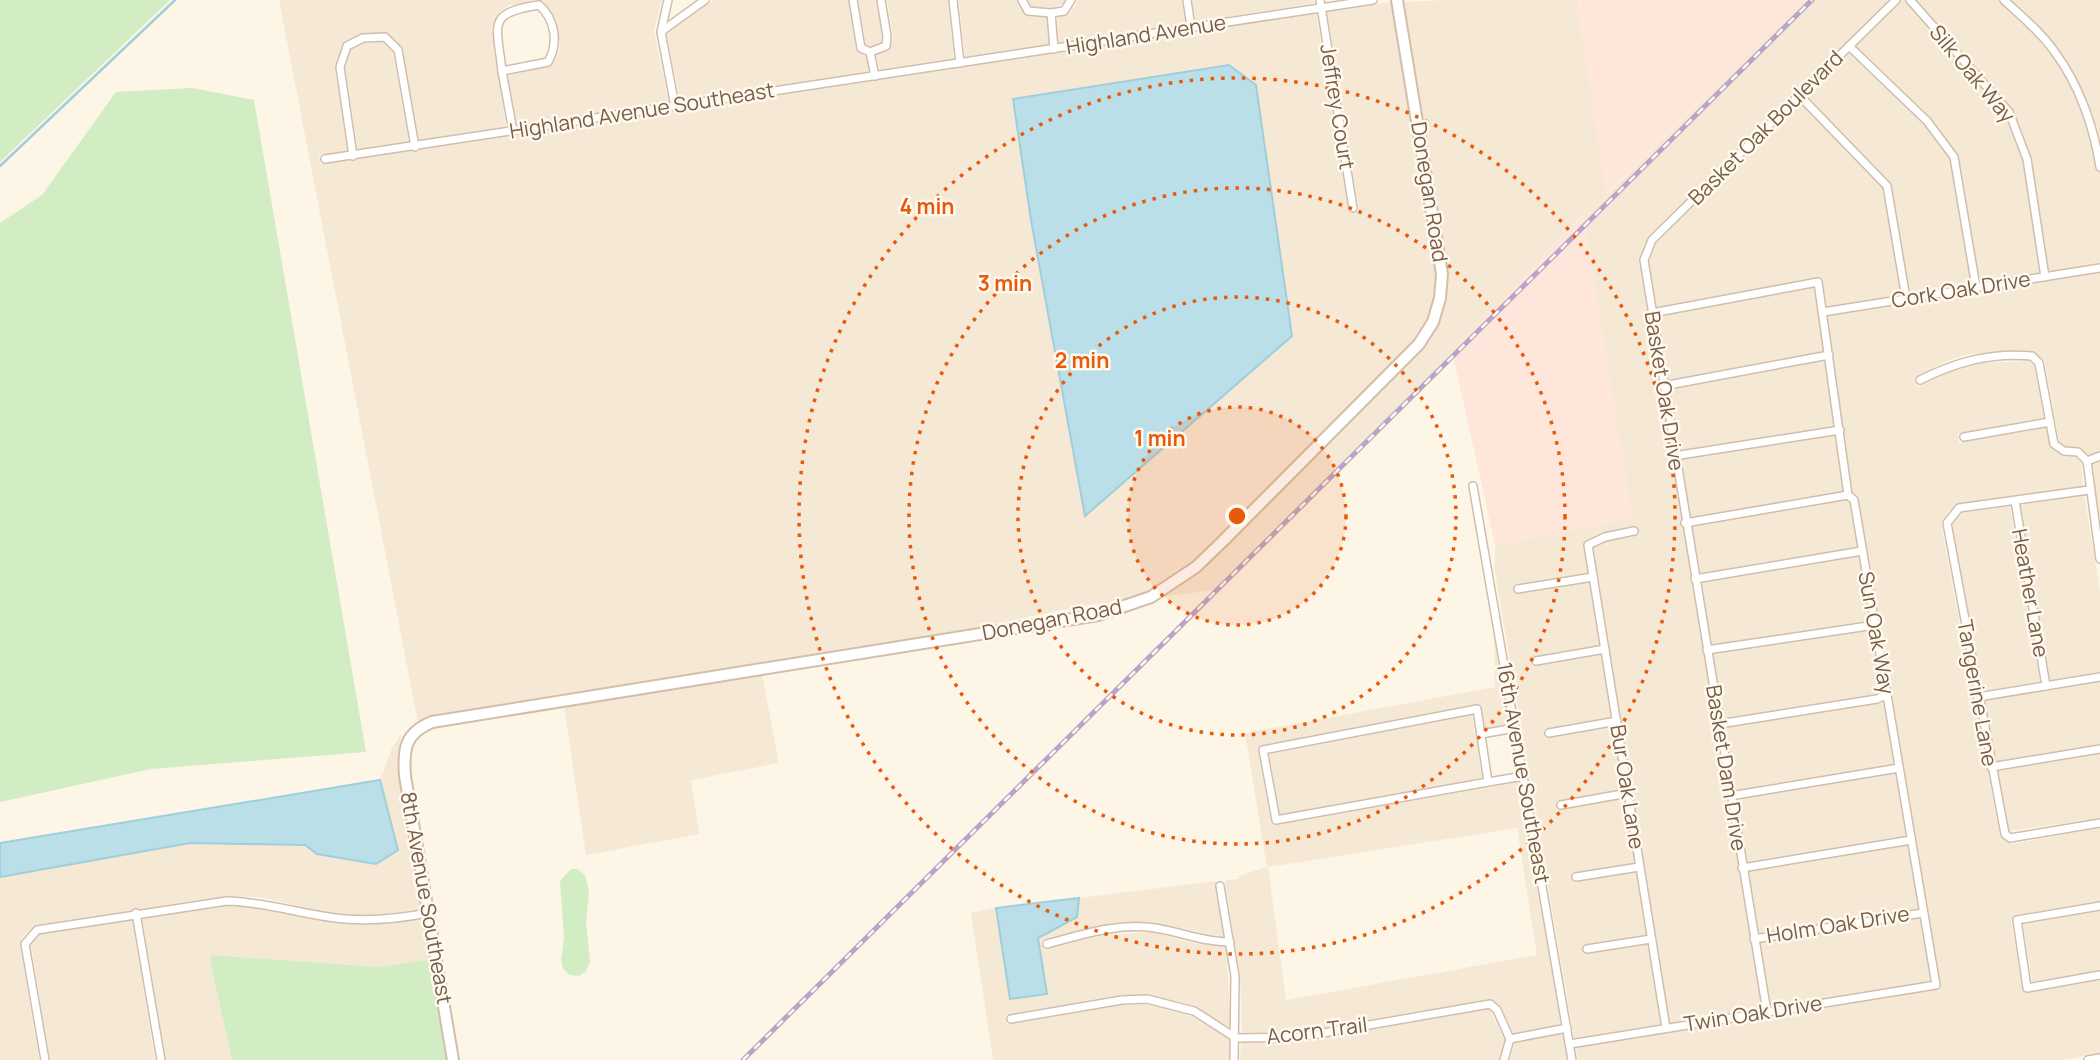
<svg xmlns="http://www.w3.org/2000/svg" width="2100" height="1060" font-family="Manrope,sans-serif">
	<style>
		.residential { fill: #f5e8d5; fill-rule: evenodd }
		.commercial { fill: #fee7da }
		.green { fill: #d2ecc4 }
		.water { fill: #badfe8; stroke: #a0ceda; stroke-width: 2 }
		.lines { fill: none; stroke-linecap: round; stroke-linejoin: round }
		.stream { stroke: #a0ceda; stroke-width: 2.5 }
		.street-casing { stroke: #d0beac; stroke-width: 10 }
		.secondary-casing { stroke: #d3bfa9; stroke-width: 14 }
		.street { stroke: #fff; stroke-width: 7 }
		.secondary { stroke: #fff; stroke-width: 10 }
		.rail-casing { stroke: #b9a4c8; stroke-width: 5 }
		.rail { stroke: #fff9ee; stroke-width: 2.5; stroke-dasharray: 8; stroke-linecap: butt }
		.ring { fill: none; stroke: #e8590c; stroke-width: 3.5; stroke-dasharray: 3.5 7 }
		.labels { text-anchor: middle; stroke-width: 5; stroke-linejoin: round; paint-order: stroke }
		.street-label { font-size: 21px; fill: #785d4a; stroke: #fff9ee }
		.centre { fill: #e8590c; stroke: #fff9ee; stroke-width: 3.5 }
		.ring-label { font-size: 21px; text-anchor: middle; font-weight: bold; fill: #e8590c; stroke: #fff9ee; stroke-width: 5; stroke-linejoin: round; paint-order: stroke }
	</style>
	<rect width="100%" height="100%" fill="#fdf6e7"/>
	<g class="residential">
		<path d="M279 0H662L654 31 669 102 517 126 508 74 549 66 559 53 560 44 556 19 543 1 508 5 498 14 492 28 506 127 419 141 402 47 385 32 362 34 345 41 335 68 347 152 319 155 320 164 1316 13 1349 213 1359 211 1327 11 1392 2 1436 281 1435 297 1428 321 1415 342 1218 539 1192 563 1148 593 1130 600 1082 606 920 639 431 718 418 723ZM1229 65 1256 85 1292 336 1086 515 1031 220 1013 99Z"/>
		<polygon points="714,0 848,0 856,49 866,56 869,72 680,100 667,34"/>
		<polygon points="858,0 876,0 882,36 881,43 871,47 866,45"/>
		<polygon points="887,0 948,0 954,59 880,71 876,55 891,46 893,35"/>
		<polygon points="959,0 1017,0 1026,15 1046,18 1049,46 965,57"/>
		<polygon points="1028,0 1066,0 1066,2 1051,9 1036,8 1031,7"/>
		<polygon points="1077,0 1182,0 1185,23 1059,44 1057,17 1068,14 1076,6"/>
		<polygon points="1192,0 1314,0 1315,3 1196,22"/>
		<polygon points="1445,0 1580,0 1578,4 1607,194 1803,0 2100,0 2100,451 2088,455 2082,449 2067,447 2059,441 2045,362 2033,352 1969,354 1949,360 1913,379 1918,387 1954,368 1975,363 2030,361 2034,366 2044,418 1958,434 1959,443 2046,427 2051,448 2064,456 2075,457 2081,463 2083,486 1958,504 1949,510 1941,524 2000,836 2012,844 2100,828 2100,901 2016,915 2011,921 2022,989 2028,992 2100,980 2100,1053 2063,1060 1578,1060 1576,1047 1598,1044 1597,1035 1574,1038 1495,572 1495,545 1632,518 1583,214 1453,352 1215,590 1161,597 1200,570 1226,545 1407,365 1438,325 1446,299 1447,273 1403,2"/>
		<polygon points="383,42 393,52 409,143 358,150 345,67 351,49 364,43"/>
		<polygon points="2100,460 2100,523 2092,463"/>
		<polygon points="2084,495 2100,591 2100,672 2050,680 2020,505"/>
		<polygon points="2010,506 2040,682 1982,691 1952,523 1961,513"/>
		<path d="M1494 628 1509 724 1485 729 1482 708 1476 704 1262 746 1258 751 1271 821 1277 825 1519 782 1561 1024 1514 1034 1502 1008 1489 999 1300 1032 1242 1033 1240 976 1225 880 1239 879 1238 876 1267 867 1245 733 1495 687ZM1517 828 1537 955 1286 1000 1268 867Z"/>
		<polygon points="762,674 779,763 691,780 699,834 586,855 564,706"/>
		<polygon points="2100,681 2100,744 1995,762 1984,700"/>
		<polygon points="1472,715 1482,778 1280,815 1269,754"/>
		<polygon points="401,734 398,755 400,776 422,909 371,916 338,914 257,897 227,896 36,925 23,935 20,945 39,1060 0,1060 0,877 190,843 305,845 317,854 376,864 398,850 380,780 392,748"/>
		<polygon points="2100,754 2100,818 2009,831 1997,771"/>
		<polygon points="1216,881 1224,937 1155,923 1128,923 1099,926 1041,941 1044,950 1101,935 1153,932 1193,943 1226,946 1231,1028 1185,1003 1147,995 1107,997 1005,1016 1007,1025 1122,1005 1159,1005 1191,1016 1231,1040 1229,1060 993,1060 971,913 996,908 1010,999 1039,951 1038,938 1076,917 1079,898"/>
		<polygon points="227,905 255,906 337,923 371,925 424,919 431,959 379,967 212,955 211,965 232,1060 166,1060 142,917"/>
		<polygon points="2100,911 2100,971 2032,982 2023,924"/>
		<polygon points="132,919 155,1060 50,1060 31,945 34,939 39,934"/>
		<polygon points="1489,1009 1505,1040 1499,1060 1240,1060 1241,1043 1301,1042"/>
		<polygon points="1563,1034 1567,1060 1510,1060 1515,1043"/>
	</g>
	<g class="commercial">
		<polygon points="1580,0 1803,0 1606,194 1577,9"/>
		<polygon points="1584,214 1632,518 1495,545 1452,351"/>
	</g>
	<g class="green">
		<polygon points="0,0 170,0 0,162"/>
		<polygon points="192,88 254,100 366,752 151,769 0,802 0,223 42,195 116,92"/>
		<polygon points="571,869 577,869 585,875 589,892 586,922 590,961 586,971 579,976 570,975 563,969 561,960 564,938 560,881"/>
		<polygon points="211,955 379,967 431,959 447,1060 232,1060 211,965"/>
	</g>
	<g class="water">
		<polygon points="1229,65 1256,85 1292,336 1085,516 1031,220 1013,99"/>
		<polygon points="380,780 398,850 376,864 317,854 305,845 190,843 0,877 0,843"/>
		<polygon points="1079,898 1077,917 1038,938 1047,994 1010,999 996,908"/>
	</g>
	<g class="lines">
		<polyline class="stream" points="0,166 175,0"/>
		<g class="street-casing">
			<g id="street">
				<polyline points="668,0 661,32 675,106"/>
				<polyline points="853,0 861,48 870,52 886,46 887,36 881,0"/>
				<polyline points="953,0 960,63"/>
				<polyline points="1022,0 1028,11 1051,13 1064,11 1071,0"/>
				<polyline points="1187,0 1191,27"/>
				<polyline points="1320,0 1353,208"/>
				<polyline points="1910,0 2009,112 2027,159 2045,277"/>
				<path d="M2004 0C2021 16 2041 32 2054 51 2079 84 2094 127 2100 167"/>
				<path d="M539 5C555 19 559 43 548 62L502 71C497 24 486 13 539 5Z"/>
				<polyline points="1051,13 1054,49"/>
				<polyline points="662,31 705,0"/>
				<polyline points="1849,46 1927,121 1954,157 1976,287"/>
				<polyline points="870,52 875,76"/>
				<polyline points="502,71 513,131"/>
				<polyline points="1799,95 1887,186 1906,298"/>
				<polyline points="353,156 340,67 347,46 363,38 385,37 398,50 415,147"/>
				<polyline points="325,159 1373,0"/>
				<polyline points="1823,312 2100,268"/>
				<path d="M1920 380C1956 362 1991 352 2032 356L2039 363 2054 444 2064 451 2078 452 2087 461"/>
				<polyline points="1663,386 1829,355"/>
				<polyline points="1964,437 2050,422"/>
				<polyline points="1674,456 1840,430"/>
				<polyline points="2087,461 2100,559"/>
				<polyline points="2087,461 2100,456"/>
				<polyline points="1473,486 1572,1060"/>
				<polyline points="2089,490 1959,508 1947,523 2005,834 2010,838 2100,823"/>
				<polyline points="2015,501 2046,686"/>
				<polyline points="1685,523 1848,495"/>
				<polyline points="1634,531 1605,537 1588,545 1666,1028"/>
				<polyline points="1695,579 1862,551"/>
				<polyline points="1518,589 1593,577"/>
				<polyline points="1707,650 1875,625"/>
				<polyline points="1536,661 1605,649"/>
				<polyline points="1978,697 2100,677"/>
				<polygon points="1477,709 1488,782 1276,820 1263,750"/>
				<polyline points="1719,724 1877,699 1886,695"/>
				<polyline points="1549,733 1617,721"/>
				<polyline points="1481,734 1515,728"/>
				<polyline points="1991,767 2100,749"/>
				<polyline points="1488,782 1524,776"/>
				<polyline points="1730,796 1899,768"/>
				<polyline points="1561,805 1628,793"/>
				<polyline points="1742,868 1911,840"/>
				<polyline points="1576,877 1639,867"/>
				<polyline points="1220,886 1235,976 1234,1060"/>
				<polyline points="2100,906 2017,920 2027,988 2100,975"/>
				<polyline points="136,913 161,1060"/>
				<polyline points="1754,939 1923,913"/>
				<path d="M1047 944C1081 935 1119 922 1155 928 1181 932 1203 942 1230 942"/>
				<polyline points="1587,949 1651,939"/>
				<polyline points="1767,1012 1644,260 1652,240 1896,0"/>
				<polyline points="1011,1019 1122,1000 1147,999 1194,1011 1236,1038 1300,1037 1490,1004 1497,1010 1510,1039 1567,1028"/>
				<polyline points="1570,1044 1936,985 1854,500 1848,495 1818,282 1652,313"/>
				<path d="M45 1060 25 944 37 930 227 901C264 902 298 913 335 918 367 922 397 919 428 913"/>
				<polyline points="1504,1060 1510,1039"/>
				<polyline points="2088,1060 2100,1058"/>
			</g>
		</g>
		<g class="secondary-casing">
			<path id="secondary" d="M453 1060 405 776C403 749 405 733 432 722L1098 615 1151 597 1196 567 1222 542 1419 344 1433 322 1440 298 1442 274 1397 0"/>
		</g>
		<use href="#street" class="street"/>
		<use href="#secondary" class="secondary"/>
		<g class="rail-casing">
			<polyline id="rail" points="743,1060 1812,0"/>
		</g>
		<use href="#rail" class="rail"/>
	</g>
	<circle cx="1237" cy="516" r="109" fill="#e8590c" fill-opacity=".12"/>
	<g class="ring">
		<circle cx="1237" cy="516" r="109"/>
		<circle cx="1237" cy="516" r="219"/>
		<circle cx="1237" cy="516" r="328"/>
		<circle cx="1237" cy="516" r="438"/>
	</g>
	<g class="labels">
		<g class="street-label">
			<text transform="translate(1146 35) rotate(-9)" y="7">Highland Avenue</text>
			<text transform="translate(1972 74) rotate(50)" y="7">Silk Oak Way</text>
			<text transform="translate(1337 107) rotate(81)" y="7">Jeffrey Court</text>
			<text transform="translate(642 111) rotate(-9)" y="7">Highland Avenue Southeast</text>
			<text transform="translate(1766 128) rotate(-45)" y="7">Basket Oak Boulevard</text>
			<text transform="translate(1429 192) rotate(81)" y="7">Donegan Road</text>
			<text transform="translate(1961 290) rotate(-9)" y="7">Cork Oak Drive</text>
			<text transform="translate(1664 391) rotate(81)" y="7">Basket Oak Drive</text>
			<text transform="translate(2030 593) rotate(80)" y="7">Heather Lane</text>
			<text transform="translate(1052 620) rotate(-11)" y="7">Donegan Road</text>
			<text transform="translate(1876 633) rotate(80)" y="7">Sun Oak Way</text>
			<text transform="translate(1977 693) rotate(80)" y="7">Tangerine Lane</text>
			<text transform="translate(1726 768) rotate(81)" y="7">Basket Dam Drive</text>
			<text transform="translate(1523 773) rotate(80)" y="7">16th Avenue Southeast</text>
			<text transform="translate(1627 787) rotate(81)" y="7">Bur Oak Lane</text>
			<text transform="translate(426 898) rotate(80)" y="7">8th Avenue Southeast</text>
			<text transform="translate(1838 925) rotate(-9)" y="7">Holm Oak Drive</text>
			<text transform="translate(1753 1014) rotate(-9)" y="7">Twin Oak Drive</text>
			<text transform="translate(1317 1031) rotate(-7)" y="7">Acorn Trail</text>
		</g>
	</g>
	<circle cx="1237" cy="516" r="10" class="centre"/>
	<g class="ring-label">
		<text x="927" y="214">4 min</text>
		<text x="1005" y="291">3 min</text>
		<text x="1082" y="368">2 min</text>
		<text x="1160" y="446">1 min</text>
	</g>
</svg>
